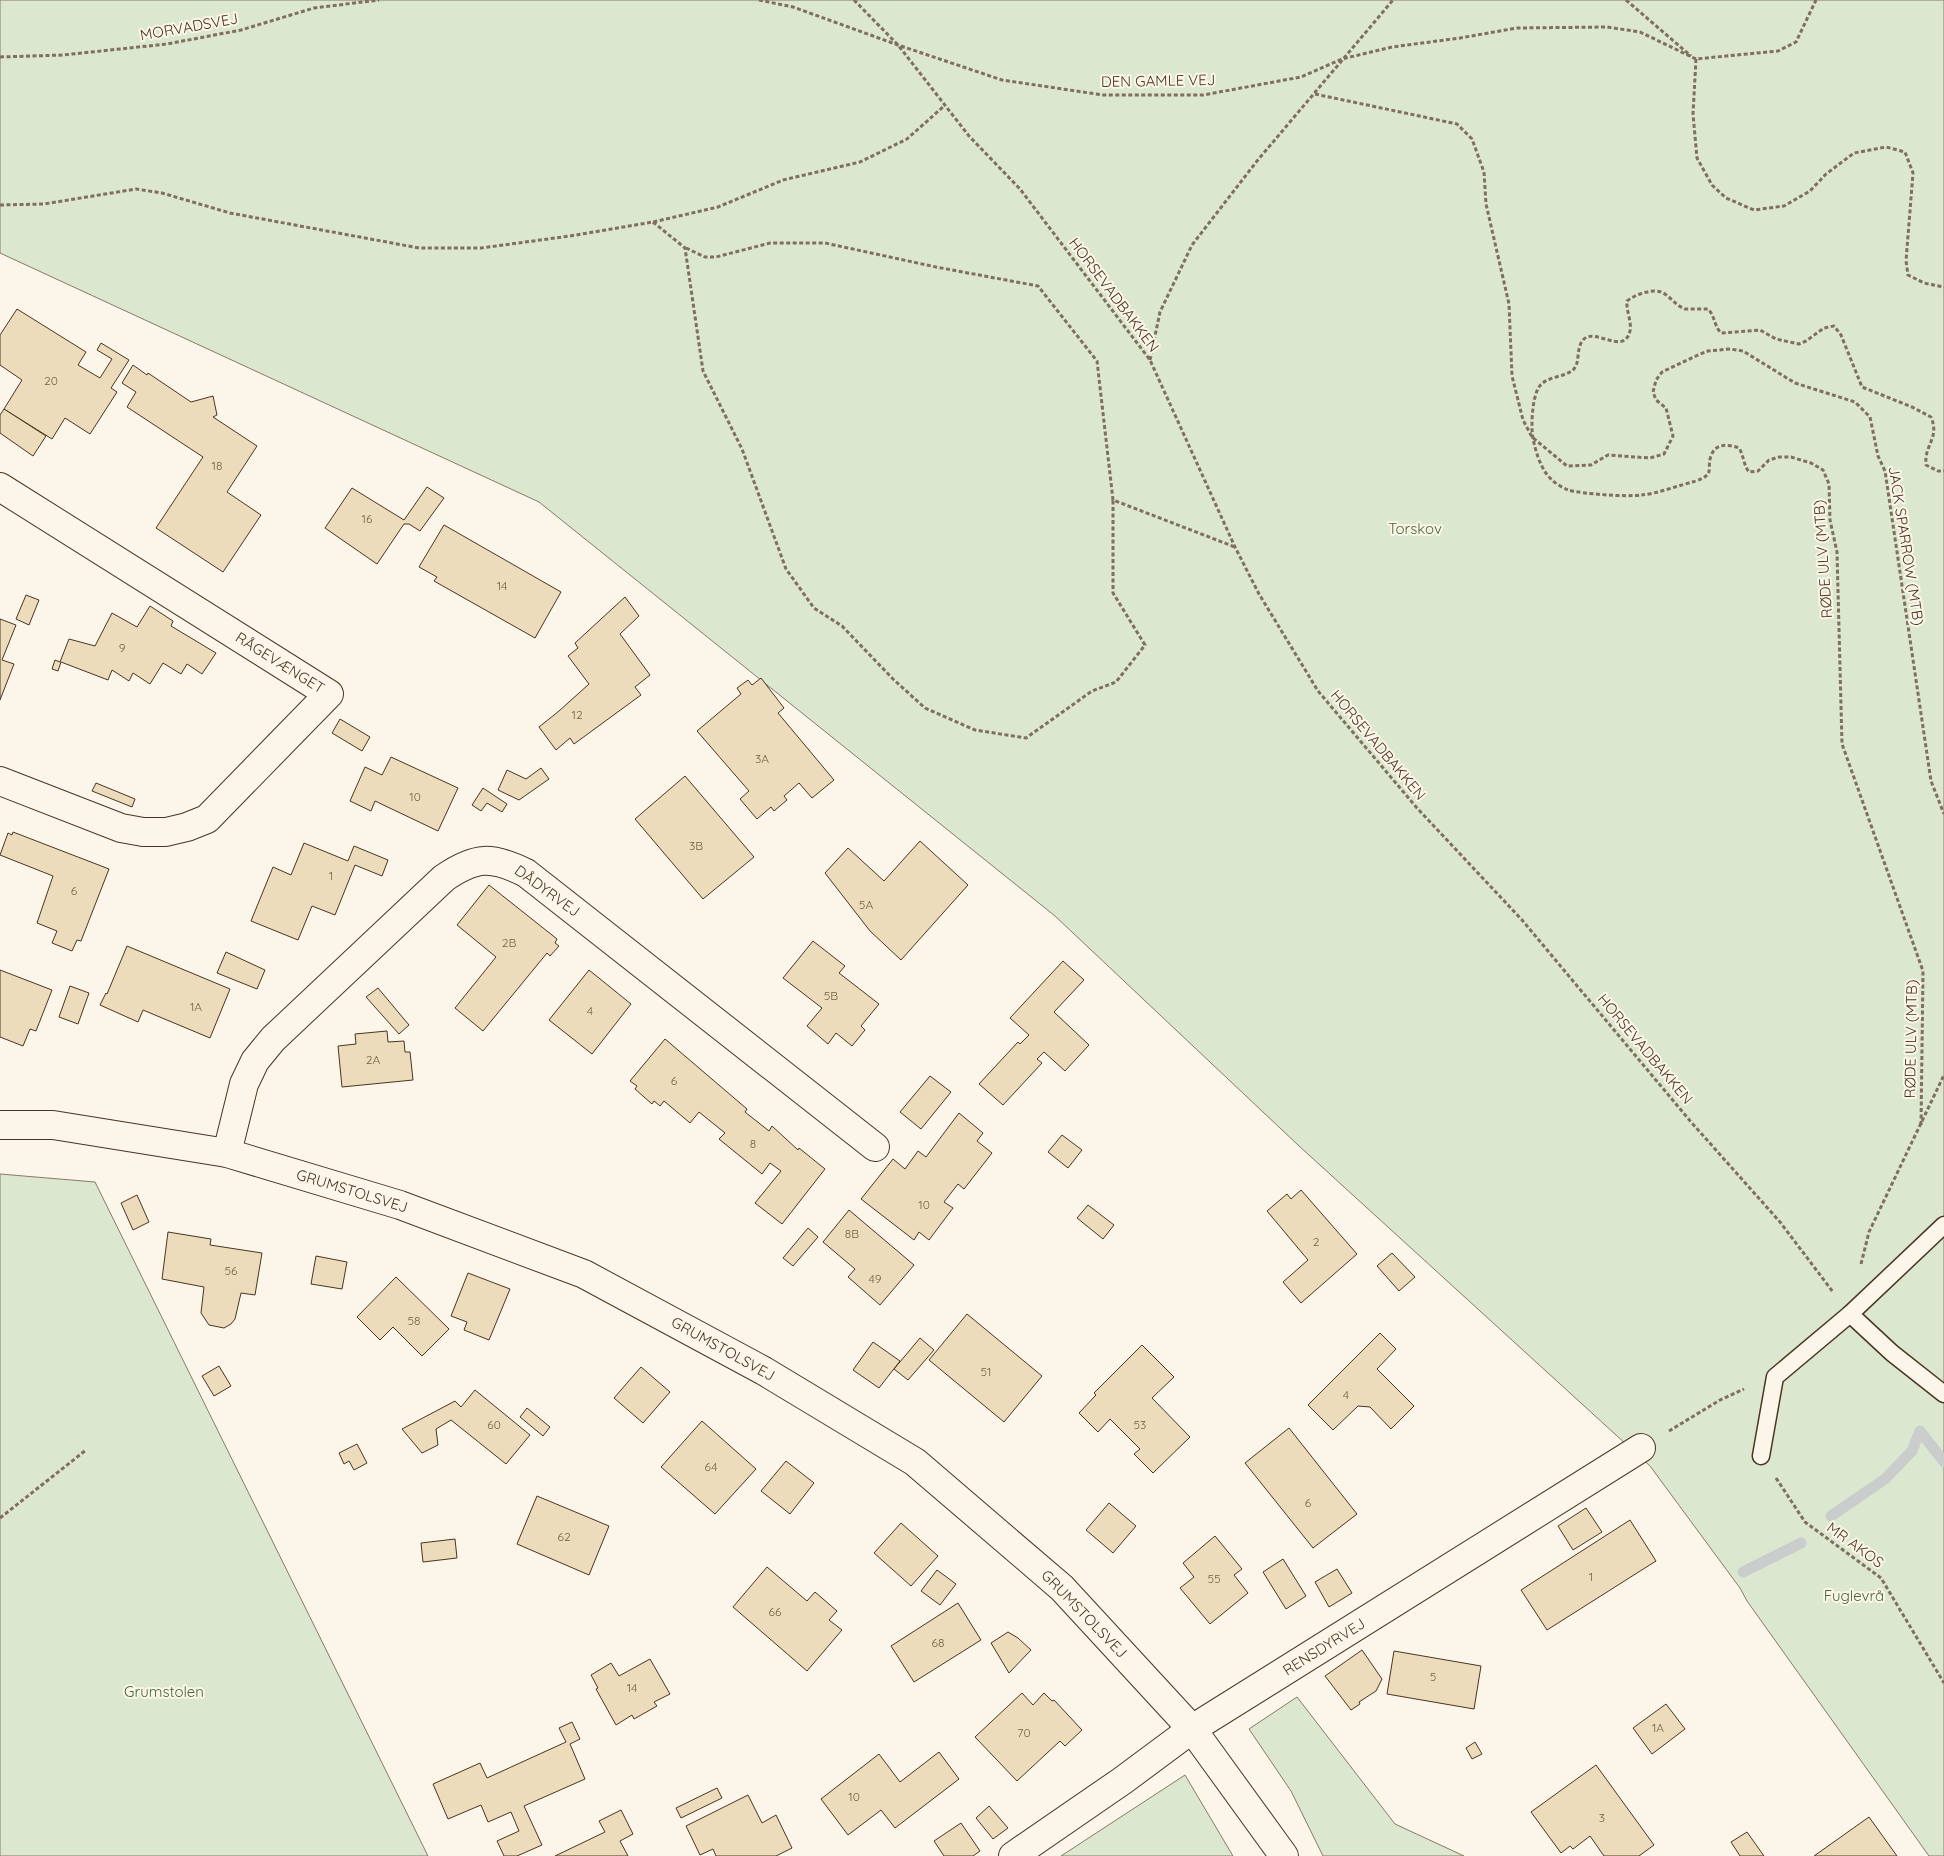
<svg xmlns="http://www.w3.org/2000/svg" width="1944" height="1856" font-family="Quicksand,sans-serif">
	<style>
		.green { fill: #dce7d0; stroke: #887966 }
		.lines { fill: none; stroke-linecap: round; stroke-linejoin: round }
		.stream { stroke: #c9cecd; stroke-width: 11 }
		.building { fill: #ecdcbc; stroke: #4a3520 }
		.service-casing { stroke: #4a3520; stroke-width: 19 }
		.minor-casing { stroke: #4a3520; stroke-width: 30 }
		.tertiary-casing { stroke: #4a3520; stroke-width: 30 }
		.path { stroke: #7f6f5c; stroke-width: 3; stroke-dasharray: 4 2.5; stroke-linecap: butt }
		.service { stroke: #fbf6e9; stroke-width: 16 }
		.minor { stroke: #fbf6e9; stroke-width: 28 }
		.tertiary { stroke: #fbf6e9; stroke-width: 28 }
		.labels { text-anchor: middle; stroke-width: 4; stroke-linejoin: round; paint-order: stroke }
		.number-label { font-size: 12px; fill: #725f47 }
		.street-label { font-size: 15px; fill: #4a3520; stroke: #fbf6e9 }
		.park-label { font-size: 15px; fill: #436837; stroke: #fbf6e9 }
	</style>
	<rect width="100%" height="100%" fill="#fbf6e9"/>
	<g class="green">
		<polygon points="0,0 1944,0 1944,1856 1929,1856 1747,1601 1740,1588 1650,1466 1298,1145 1055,916 539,502 0,253"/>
		<polygon points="0,1174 95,1182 428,1856 0,1856"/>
		<polygon points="1297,1697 1395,1824 1464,1856 1323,1856 1291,1791 1249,1729"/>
		<polygon points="1185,1775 1233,1856 1061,1856"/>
	</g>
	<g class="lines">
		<g class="stream">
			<polyline points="1831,1516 1885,1479 1912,1451 1920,1431 1944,1462"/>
			<polyline points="1743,1572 1801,1543"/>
		</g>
	</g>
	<g class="building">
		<polygon points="17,309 86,352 78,365 100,378 112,359 97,350 101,343 129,360 111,388 117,392 90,434 65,418 52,439 4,409 22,380 0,365 0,335"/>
		<polygon points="133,365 147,375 148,373 191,402 213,396 217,415 213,417 257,446 227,492 261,515 223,572 156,528 203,457 127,407 136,392 122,383"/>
		<polygon points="4,409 46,436 33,456 0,433 0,415"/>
		<polygon points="427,487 444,498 420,531 409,524 404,524 377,564 325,528 352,488 404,520"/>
		<polygon points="444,525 561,592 535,638 434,581 437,577 419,567"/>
		<polygon points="26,595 39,600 29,625 16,619"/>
		<polygon points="625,597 639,616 620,634 650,675 635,687 641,695 574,744 570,738 556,750 539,727 559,711 589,684 568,656 578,648 575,643"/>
		<polygon points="150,606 173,621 171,626 216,653 202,674 187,664 181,674 163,663 150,684 133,673 129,681 112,670 108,680 61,662 58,671 52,669 55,660 60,662 69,639 95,646 112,613 137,627"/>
		<polygon points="0,619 16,625 2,660 14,664 0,700"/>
		<polygon points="761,678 784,708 778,713 834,780 812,798 799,783 784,796 787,800 774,811 771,807 757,819 740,799 749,791 697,731 741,694 737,688 748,680 752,685"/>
		<polygon points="340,719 370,737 362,751 332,733"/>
		<polygon points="391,757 458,788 438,831 375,801 371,811 350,801 365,767 382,775"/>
		<polygon points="541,768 549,779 519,800 498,790 507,770 526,779"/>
		<polygon points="685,776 754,857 703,899 635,819"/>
		<polygon points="96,783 135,799 132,807 92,791"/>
		<polygon points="483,788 507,804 502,812 487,803 481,811 472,805"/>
		<polygon points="13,832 109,869 81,941 77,940 72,951 52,943 57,931 37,923 53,876 0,855 8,833 12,835"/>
		<polygon points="920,841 968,885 901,960 870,931 825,873 848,848 884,881"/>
		<polygon points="304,843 348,861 354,846 388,860 382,876 355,865 335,915 312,906 298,940 251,921 273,867 291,875"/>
		<polygon points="489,885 557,939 555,943 559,946 550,956 547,953 483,1031 455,1008 496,957 457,925"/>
		<polygon points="813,941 845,966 839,973 879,1004 861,1026 865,1030 852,1046 836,1033 828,1044 807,1026 822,1008 783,978"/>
		<polygon points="127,946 230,989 210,1038 143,1010 138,1022 100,1005 106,993 107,994"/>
		<polygon points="226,952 265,970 257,989 217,973"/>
		<polygon points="1063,961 1084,980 1054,1012 1089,1045 1065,1071 1044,1052 1037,1059 1042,1063 1003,1105 979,1084 1018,1042 1020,1044 1029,1035 1010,1018"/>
		<polygon points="0,970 52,990 36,1031 30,1029 23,1046 0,1037"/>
		<polygon points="589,970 631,1004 592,1054 549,1020"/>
		<polygon points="70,986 89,993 78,1024 59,1017"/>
		<polygon points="378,988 409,1025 399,1034 366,997"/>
		<polygon points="387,1031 388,1042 404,1041 405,1052 410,1052 413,1080 342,1087 338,1046 356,1044 355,1034"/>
		<polygon points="665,1039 747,1109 745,1112 769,1131 772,1126 798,1150 799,1148 825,1169 782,1224 755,1203 781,1171 770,1163 762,1174 719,1139 725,1133 699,1112 690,1123 664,1101 660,1106 654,1101 652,1104 635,1089 637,1086 630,1081"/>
		<polygon points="930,1076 951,1092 921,1129 900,1112"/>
		<polygon points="959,1113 983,1133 977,1141 992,1153 964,1189 958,1184 944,1202 953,1208 929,1240 919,1232 914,1240 861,1199 893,1159 905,1169 918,1151 926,1157"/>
		<polygon points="1062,1135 1082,1150 1068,1168 1048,1152"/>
		<polygon points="1301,1190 1357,1254 1301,1303 1283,1282 1308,1260 1267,1211 1287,1194 1291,1199"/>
		<polygon points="137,1195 149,1222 133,1230 121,1203"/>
		<polygon points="1088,1205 1114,1225 1103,1239 1077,1218"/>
		<polygon points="849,1210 914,1265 880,1305 848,1277 855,1269 823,1242"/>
		<polygon points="808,1228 818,1237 793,1266 783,1258"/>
		<polygon points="168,1232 211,1239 210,1245 262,1253 255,1295 241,1293 235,1319 231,1324 224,1328 209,1325 201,1313 204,1287 162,1279"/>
		<polygon points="1392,1253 1415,1277 1399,1291 1377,1266"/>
		<polygon points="316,1256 347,1262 342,1289 311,1284"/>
		<polygon points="468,1273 510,1289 489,1340 464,1330 467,1322 451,1316"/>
		<polygon points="396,1277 449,1329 422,1356 393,1327 380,1340 357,1317"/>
		<polygon points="967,1314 1042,1376 1004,1422 929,1360"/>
		<polygon points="1380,1333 1396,1349 1377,1369 1414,1406 1391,1429 1370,1407 1358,1406 1333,1430 1308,1405"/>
		<polygon points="920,1338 934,1350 908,1380 894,1369"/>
		<polygon points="873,1342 900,1361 879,1388 853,1370"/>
		<polygon points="1142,1345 1174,1377 1152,1398 1190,1437 1153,1473 1134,1454 1140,1449 1110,1419 1098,1432 1079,1413 1096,1395 1094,1393"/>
		<polygon points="219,1366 231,1386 214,1396 202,1376"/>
		<polygon points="641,1367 670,1392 643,1423 614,1398"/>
		<polygon points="475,1390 530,1435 506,1464 451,1420 436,1429 438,1445 422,1453 402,1429 455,1401 461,1407"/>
		<polygon points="527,1408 550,1427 543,1436 520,1417"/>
		<polygon points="702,1421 756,1469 715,1514 661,1467"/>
		<polygon points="1289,1428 1357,1514 1313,1548 1245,1463"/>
		<polygon points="357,1444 367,1463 354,1470 349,1461 344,1464 339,1453"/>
		<polygon points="786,1461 814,1483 790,1514 761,1491"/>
		<polygon points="537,1496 609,1526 589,1575 517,1544"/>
		<polygon points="1109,1503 1136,1526 1113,1553 1086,1530"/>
		<polygon points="1586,1508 1602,1532 1573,1550 1558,1526"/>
		<polygon points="1630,1520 1656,1561 1547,1630 1521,1590"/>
		<polygon points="901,1523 938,1556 911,1586 874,1553"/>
		<polygon points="1215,1536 1242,1569 1234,1575 1248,1593 1210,1624 1180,1588 1194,1577 1183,1563"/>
		<polygon points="455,1539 457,1558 423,1562 421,1543"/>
		<polygon points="1283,1559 1306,1596 1286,1609 1263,1572"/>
		<polygon points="767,1567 807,1601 815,1592 837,1611 829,1620 842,1630 807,1671 733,1607"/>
		<polygon points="1337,1569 1352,1593 1329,1607 1315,1582"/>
		<polygon points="937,1570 956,1584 940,1605 921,1591"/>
		<polygon points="958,1603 981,1640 914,1682 891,1646"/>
		<polygon points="1008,1632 1018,1638 1031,1650 1009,1673 991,1643"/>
		<polygon points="1362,1650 1382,1679 1376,1691 1359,1702 1360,1704 1351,1710 1325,1676"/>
		<polygon points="1394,1651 1481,1666 1474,1709 1387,1694"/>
		<polygon points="650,1659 670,1694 654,1702 657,1706 634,1719 632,1715 616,1725 596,1689 598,1688 591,1675 611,1663 619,1676"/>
		<polygon points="1022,1693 1033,1705 1044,1693 1052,1701 1054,1700 1082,1730 1065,1746 1060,1741 1017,1781 975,1737"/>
		<polygon points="1666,1704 1685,1729 1652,1754 1633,1728"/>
		<polygon points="572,1722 580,1739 570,1744 585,1779 524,1806 542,1845 517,1856 504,1856 497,1841 519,1831 511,1812 488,1822 481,1805 448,1819 433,1784 480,1763 487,1778 566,1742 559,1728"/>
		<polygon points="1475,1742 1482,1754 1472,1759 1466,1748"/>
		<polygon points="939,1752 959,1779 895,1828 881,1810 848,1835 821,1799 879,1754 900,1782"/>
		<polygon points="1596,1765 1654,1845 1639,1856 1604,1856 1590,1836 1573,1849 1570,1846 1561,1853 1531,1812"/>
		<polygon points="717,1788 722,1798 681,1818 676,1808"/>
		<polygon points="748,1795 762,1823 776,1815 792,1848 776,1856 716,1856 713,1849 700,1855 686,1826"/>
		<polygon points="989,1806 1008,1828 993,1839 976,1818"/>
		<polygon points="621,1810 633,1834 620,1841 628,1856 555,1856 605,1832 599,1821"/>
		<polygon points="1869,1817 1897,1856 1814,1856"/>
		<polygon points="961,1823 980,1851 973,1856 944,1856 934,1841"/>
		<polygon points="1747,1832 1764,1856 1740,1856 1731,1842"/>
	</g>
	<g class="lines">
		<g class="service-casing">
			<g id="service">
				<polyline points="1850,1314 1892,1353 1944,1394"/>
				<polyline points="1761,1456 1775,1377 1850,1314 1944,1225"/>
			</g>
		</g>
		<g class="minor-casing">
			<g id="minor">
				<polyline points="0,487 329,694 207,819 187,827 166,832 143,832 121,828 0,781"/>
				<path d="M227 1153 244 1084 255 1061 273 1039 444 878C476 856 492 856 526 873L875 1147"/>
				<polyline points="1013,1856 1122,1781 1192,1729 1641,1448"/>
			</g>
		</g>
		<g class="tertiary-casing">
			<polyline id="tertiary" points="0,1125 53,1125 227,1153 400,1205 584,1274 764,1371 915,1462 1062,1588 1192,1729 1284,1856"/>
		</g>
		<g class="path">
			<polyline points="759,0 793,7 898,45 1002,80 1103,95 1203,95 1301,77 1342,59 1392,47 1460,38 1517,28 1607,27 1640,32 1696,59 1778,51 1796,42 1816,0"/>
			<polyline points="854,0 898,45 969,136 1020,189 1150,360 1235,547 1259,594 1318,691 1417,808 1522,920 1691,1122 1780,1222 1833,1292"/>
			<polyline points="1626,0 1691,56"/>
			<polyline points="0,57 63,55 167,44 241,30 314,8 379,0"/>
			<polyline points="1696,59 1693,114 1697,158 1712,185 1726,198 1754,210 1784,206 1810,191 1826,174 1854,153 1886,147 1905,152 1913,173 1906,261 1908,275 1924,283 1944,287"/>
			<polyline points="1315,94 1457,124 1472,139 1484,172 1486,204 1509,304 1512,376 1523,420 1532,437 1567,466 1591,465 1608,455 1650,458 1664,454 1673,436 1666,408 1656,400 1653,392 1656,380 1662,372 1698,355 1708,351 1730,349 1743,351 1795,383 1855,402 1870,417 1878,456 1885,471 1931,781 1944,814"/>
			<polyline points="0,205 44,204 136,189 162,193 230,213 419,248 481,248 570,236 653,222 718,207 783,180 860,162 907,139 944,106"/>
			<polyline points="653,222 685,248 703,371 742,449 786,569 814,608 842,626 893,679 925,708 975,730 1026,738 1092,691 1116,682 1145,645 1113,593 1113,500"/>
			<polyline points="686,248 705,257 716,257 770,243 825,243 936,267 1038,286 1097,361 1113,500 1235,547"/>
			<polyline points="1150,360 1160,312 1192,245 1257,161 1393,0"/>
			<path d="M1921 1125 1923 971 1842 744 1837 552 1830 520 1829 484 1823 470 1811 463 1791 457H1779L1769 460 1758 471 1749 472C1743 464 1744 456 1739 448 1729 444 1715 443 1711 456 1706 469 1716 474 1696 481 1680 485 1656 494 1641 495 1625 497 1583 494 1568 490 1563 488 1556 484 1552 480 1542 471 1537 456 1534 443 1530 431 1532 397 1539 387 1546 376 1563 378 1573 370 1581 363 1575 348 1584 339 1596 328 1624 356 1630 331 1632 322 1626 311 1627 301 1636 294 1655 287 1665 294 1672 299 1677 306 1685 309H1708C1715 316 1714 326 1721 333L1760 330 1776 339 1799 344 1806 341 1824 328 1834 326 1841 335 1862 387 1912 407 1931 417C1940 439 1924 444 1926 465L1938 471H1944"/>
			<polyline points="1861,1264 1869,1232 1944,1075"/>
			<polyline points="1669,1431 1720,1400 1744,1389"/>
			<polyline points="1776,1478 1805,1522 1881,1578 1944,1683"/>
			<polyline points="0,1518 86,1450"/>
		</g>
		<use href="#service" class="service"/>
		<use href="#minor" class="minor"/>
		<use href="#tertiary" class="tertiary"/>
	</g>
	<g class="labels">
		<g class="number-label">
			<text x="51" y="385">20</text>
			<text x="217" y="470">18</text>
			<text x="367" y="523">16</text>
			<text x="502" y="590">14</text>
			<text x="122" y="652">9</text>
			<text x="577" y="719">12</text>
			<text x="762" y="763">3A</text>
			<text x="415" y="801">10</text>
			<text x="696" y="850">3B</text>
			<text x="331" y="880">1</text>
			<text x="74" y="895">6</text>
			<text x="866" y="909">5A</text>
			<text x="509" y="947">2B</text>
			<text x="831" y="1000">5B</text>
			<text x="196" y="1011">1A</text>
			<text x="590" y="1015">4</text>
			<text x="373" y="1064">2A</text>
			<text x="674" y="1085">6</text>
			<text x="753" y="1148">8</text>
			<text x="924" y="1209">10</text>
			<text x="852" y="1238">8B</text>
			<text x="1316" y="1246">2</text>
			<text x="231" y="1275">56</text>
			<text x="875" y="1283">49</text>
			<text x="414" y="1325">58</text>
			<text x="986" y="1376">51</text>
			<text x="1346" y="1399">4</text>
			<text x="494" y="1429">60</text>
			<text x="1140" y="1429">53</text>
			<text x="711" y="1471">64</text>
			<text x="1308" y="1507">6</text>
			<text x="564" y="1541">62</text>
			<text x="1591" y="1581">1</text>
			<text x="1214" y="1583">55</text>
			<text x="775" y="1616">66</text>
			<text x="938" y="1647">68</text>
			<text x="1433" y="1681">5</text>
			<text x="632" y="1692">14</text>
			<text x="1658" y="1732">1A</text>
			<text x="1024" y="1737">70</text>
			<text x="854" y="1801">10</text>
			<text x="1602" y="1822">3</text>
		</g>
		<g class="street-label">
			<text transform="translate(189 27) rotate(-10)" y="5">MORVADSVEJ</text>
			<text transform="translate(1158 81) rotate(-1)" y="5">DEN GAMLE VEJ</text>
			<text transform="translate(1114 295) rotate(53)" y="5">HORSEVADBAKKEN</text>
			<text transform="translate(1906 546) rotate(81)" y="5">JACK SPARROW (MTB)</text>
			<text transform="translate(1823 559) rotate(-94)" y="5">RØDE ULV (MTB)</text>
			<text transform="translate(280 663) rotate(32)" y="5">RÅGEVÆNGET</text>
			<text transform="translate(1378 745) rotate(50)" y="5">HORSEVADBAKKEN</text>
			<text transform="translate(547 891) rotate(36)" y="5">DÅDYRVEJ</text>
			<text transform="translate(1911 1039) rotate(-89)" y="5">RØDE ULV (MTB)</text>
			<text transform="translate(1645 1049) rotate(50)" y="5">HORSEVADBAKKEN</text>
			<text transform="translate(352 1191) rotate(17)" y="5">GRUMSTOLSVEJ</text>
			<text transform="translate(723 1349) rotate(29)" y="5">GRUMSTOLSVEJ</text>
			<text transform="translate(1855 1545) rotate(36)" y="5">MR AKOS</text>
			<text transform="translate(1084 1614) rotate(46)" y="5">GRUMSTOLSVEJ</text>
			<text transform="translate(1324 1647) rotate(-32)" y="5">RENSDYRVEJ</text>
		</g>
		<g class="park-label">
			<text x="1415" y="534">Torskov</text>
			<text x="1854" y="1601">Fuglevrå</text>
			<text x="164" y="1697">Grumstolen</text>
		</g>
	</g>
</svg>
